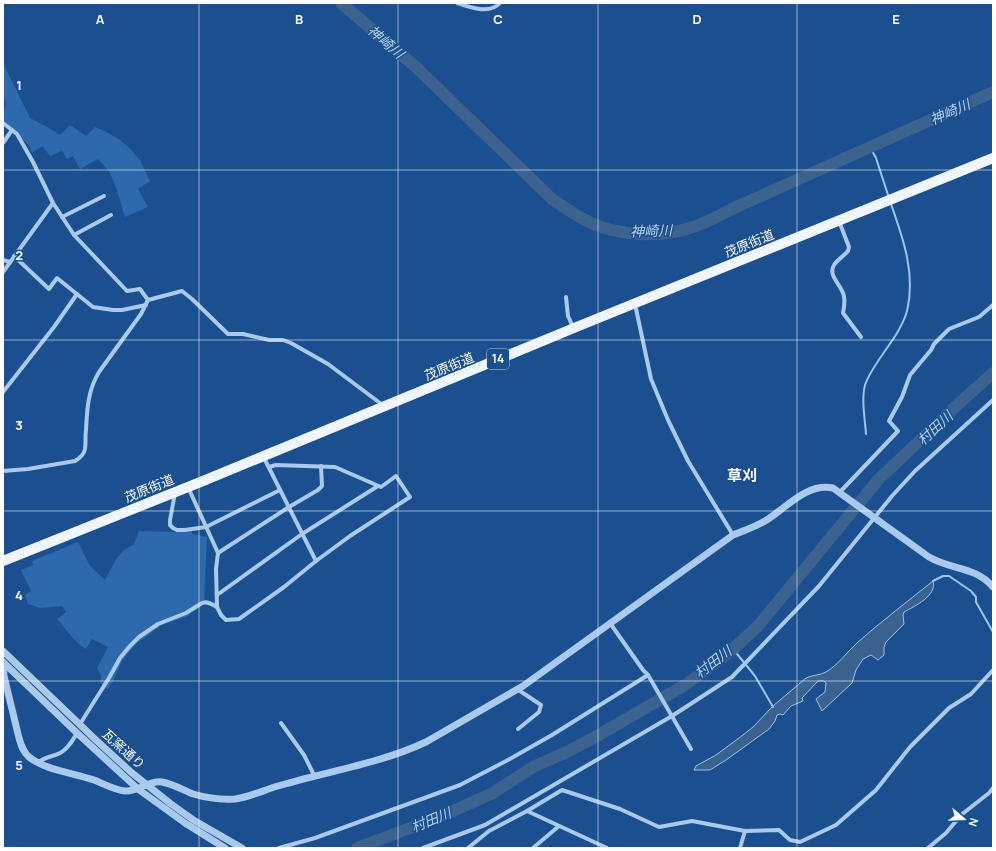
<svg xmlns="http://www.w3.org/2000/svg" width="996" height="851" font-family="Manrope,'Noto Sans JP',sans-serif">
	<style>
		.green { fill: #2e69ad }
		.water { fill: #3c6290; stroke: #9cc4f0 }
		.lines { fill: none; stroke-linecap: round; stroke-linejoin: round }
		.stream { stroke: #9cc4f0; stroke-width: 2 }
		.river { stroke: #3c6290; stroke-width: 12 }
		.minor { stroke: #a9c9ee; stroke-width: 4 }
		.tertiary { stroke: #a9c9ee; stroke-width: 7 }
		.primary { stroke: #f0f6ff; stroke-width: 10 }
		.grid { fill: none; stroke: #fff; stroke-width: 1; stroke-opacity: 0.55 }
		.labels { text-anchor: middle; stroke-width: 3; stroke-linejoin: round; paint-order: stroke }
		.shield { fill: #1b4f8f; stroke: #bbcadd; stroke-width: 1 }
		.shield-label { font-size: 12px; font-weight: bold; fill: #fff }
		.street-label { font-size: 13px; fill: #fff; stroke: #1b4f8f }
		.water-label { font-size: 14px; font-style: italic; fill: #b5d3f5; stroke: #1b4f8f }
		.quarter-label { font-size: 15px; font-weight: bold; fill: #fff; stroke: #1b4f8f }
		.grid-label { font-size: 13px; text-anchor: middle; font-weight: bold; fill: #fff; stroke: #1b4f8f; stroke-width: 3; stroke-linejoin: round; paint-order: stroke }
	</style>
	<rect width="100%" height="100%" fill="#1b4f8f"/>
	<g class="green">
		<path d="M3 63 30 118 49 128 60 135 70 125 86 136 95 127C113 134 130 145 140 161 144 167 146 175 150 181L138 189 148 207 125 217 116 187 109 171 98 159 80 169 73 156 67 159 62 151 50 156 42 146 32 153 29 145 3 122V112L6 104 3 96Z"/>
		<path d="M139 531 173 532 192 531V534L207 537 204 604 186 617 162 625 136 644 122 661 113 681 108 689 100 683 101 676 97 668 108 647 92 639 86 649C75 643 66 629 57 619L66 612 62 606 40 608 28 604 25 595 31 591 21 570 33 565 32 561 78 542 90 566 105 580 117 558 124 550 134 544Z"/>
	</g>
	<path class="water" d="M933 581C937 596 915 606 904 612L903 615 904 624 886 642 884 647V655L878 660 871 655 863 659 856 670 852 683 822 711 816 699 825 692 826 683 824 681H818L802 698 803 701 791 706 783 715 780 714 777 715 775 721 769 729 726 760 710 770H694L696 766 716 755 743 735 753 727 773 706 806 678C812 675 821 675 826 672 838 665 847 652 858 642 882 621 908 601 933 581Z"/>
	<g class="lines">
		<g class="stream">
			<polyline points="870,147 876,158 889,198"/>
			<path d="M866 434C865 419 860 393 867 380 878 356 900 336 907 311 916 274 903 238 891 204"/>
			<polyline points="933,581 943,576 949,576 971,591 976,597 976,602 993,632"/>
			<polyline points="733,649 755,676 773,707"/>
		</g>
		<g class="river">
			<path d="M341 3 417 68 552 199C565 208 577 217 591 223 621 236 659 238 690 228 705 224 720 215 734 208L993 92"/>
			<polyline points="357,848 442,816 493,793 533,767 571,750 597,736 685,685 710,667 733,649 758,626 878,480 955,407 993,373"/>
		</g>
		<g class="minor">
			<path d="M457 3C470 7 489 15 500 3"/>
			<polyline points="3,123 17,134 33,162 53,203 74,235 127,291 140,289 148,300"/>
			<polyline points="3,143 12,130"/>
			<polyline points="62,217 104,196"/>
			<path d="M839 221 849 247 848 251C844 256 838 259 834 265 827 276 843 286 844 297 845 302 844 308 843 313L861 337"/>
			<polyline points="74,235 111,215"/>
			<polyline points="14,256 49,289 57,278 93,307 113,310 122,310 146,305"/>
			<polyline points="3,260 10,262"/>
			<polyline points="3,272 53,203"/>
			<polyline points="566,297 568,316 573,327"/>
			<polyline points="635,304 651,379 668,420 688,461 733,535"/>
			<polyline points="3,392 54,327 77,294"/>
			<polyline points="263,456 316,561"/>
			<path d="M3 471 28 469 75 461C80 458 84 455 85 449 86 443 85 436 86 430 87 409 88 390 99 372L141 314 148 300 182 291 192 299 228 334H243L269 340H283L291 343 328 364 380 403 381 406"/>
			<polyline points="188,487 218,553 216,569 217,607 221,615 226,620 239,619 284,587 316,561 350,536 410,497 396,476 381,487 335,467 276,465 269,467"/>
			<polyline points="840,492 898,431 889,421 902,397 910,375 931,350 934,344 949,329 979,317 993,305"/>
			<polyline points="175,493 170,520 170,525 173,528 177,530 185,530 206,527 280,490"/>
			<polyline points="218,553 289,507 318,490 322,486 321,466"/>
			<polyline points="217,595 302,534 378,486"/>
			<polyline points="610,623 643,670 648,675 691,749"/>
			<polyline points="517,689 541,705 539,712 518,729"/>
			<polyline points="281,723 304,755 315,777"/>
			<path d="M80 724 109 678 120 658 129 647 139 637 158 624 186 613 202 603C207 601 212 604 217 607"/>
			<path d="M39 762C46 756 53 757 60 753 68 749 73 740 77 733"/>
			<polyline points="527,811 607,848"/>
			<polyline points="279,848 315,838 460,785 508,760 552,735 648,675"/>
			<polyline points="423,848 485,825 672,716 732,677 819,586 892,496 915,471 993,400"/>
			<polyline points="468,848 489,831 527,811 562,790 620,809 659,827 692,821 745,831 779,830 790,840 800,842 836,825 876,790 910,747 949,708 971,694 993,670"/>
			<polyline points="533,848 559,826"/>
			<polyline points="740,848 745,831"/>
			<polyline points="928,848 946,833 961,815 989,793 993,788"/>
		</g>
		<g class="tertiary">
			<polyline points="3,651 97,741 132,773 171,804 195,821 242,848"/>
			<path d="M3 662 4 676 19 738C21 745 23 752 29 757 45 770 74 773 94 780 104 784 115 790 125 791 138 792 149 780 162 782 173 784 183 790 193 794 207 798 221 800 235 799 250 797 264 790 278 786 328 771 379 764 426 742L523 686 733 535C743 531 755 527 765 521 785 509 807 482 833 488L929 557C951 570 975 566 993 587"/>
			<polyline points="3,662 77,733 138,789 185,823 225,848"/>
		</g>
		<polyline class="primary" points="3,561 203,481 574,328 993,158"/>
	</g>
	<path class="grid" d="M199 3V848M398 3V848M598 3V848M797 3V848M3 170H993M3 340H993M3 511H993M3 681H993"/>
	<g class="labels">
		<rect class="shield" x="487" y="349" width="22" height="20" rx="3"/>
		<g class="shield-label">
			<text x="498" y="363">14</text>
		</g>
		<g class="street-label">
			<text transform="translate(749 243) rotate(-22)" y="5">茂原街道</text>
			<text transform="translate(449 366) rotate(-22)" y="5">茂原街道</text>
			<text transform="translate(149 488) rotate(-22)" y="5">茂原街道</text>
			<text transform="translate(124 749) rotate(42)" y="5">瓦窯通り</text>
		</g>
		<g class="water-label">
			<text transform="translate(386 42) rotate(41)" y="5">神崎川</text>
			<text transform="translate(950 112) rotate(-24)" y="5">神崎川</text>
			<text transform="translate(651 231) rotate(-2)" y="5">神崎川</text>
			<text transform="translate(935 428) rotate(-43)" y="5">村田川</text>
			<text transform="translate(713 662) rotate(-37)" y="5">村田川</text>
			<text transform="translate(431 820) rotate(-22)" y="5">村田川</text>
		</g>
		<g class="quarter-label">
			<text x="742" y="481">草刈</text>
		</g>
	</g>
	<g class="grid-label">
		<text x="100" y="24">A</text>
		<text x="299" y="24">B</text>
		<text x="498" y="24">C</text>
		<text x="697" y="24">D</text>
		<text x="896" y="24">E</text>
		<text x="19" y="90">1</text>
		<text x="19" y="260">2</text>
		<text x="19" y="430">3</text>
		<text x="19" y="600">4</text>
		<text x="19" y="770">5</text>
	</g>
	<rect width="996" height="851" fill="none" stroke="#ffffff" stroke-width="8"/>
	<g transform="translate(964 819) rotate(109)" stroke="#1b4f8f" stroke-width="3" paint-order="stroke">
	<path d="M0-3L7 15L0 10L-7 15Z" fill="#ffffff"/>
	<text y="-6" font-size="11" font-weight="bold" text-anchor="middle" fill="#ffffff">N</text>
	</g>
</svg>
